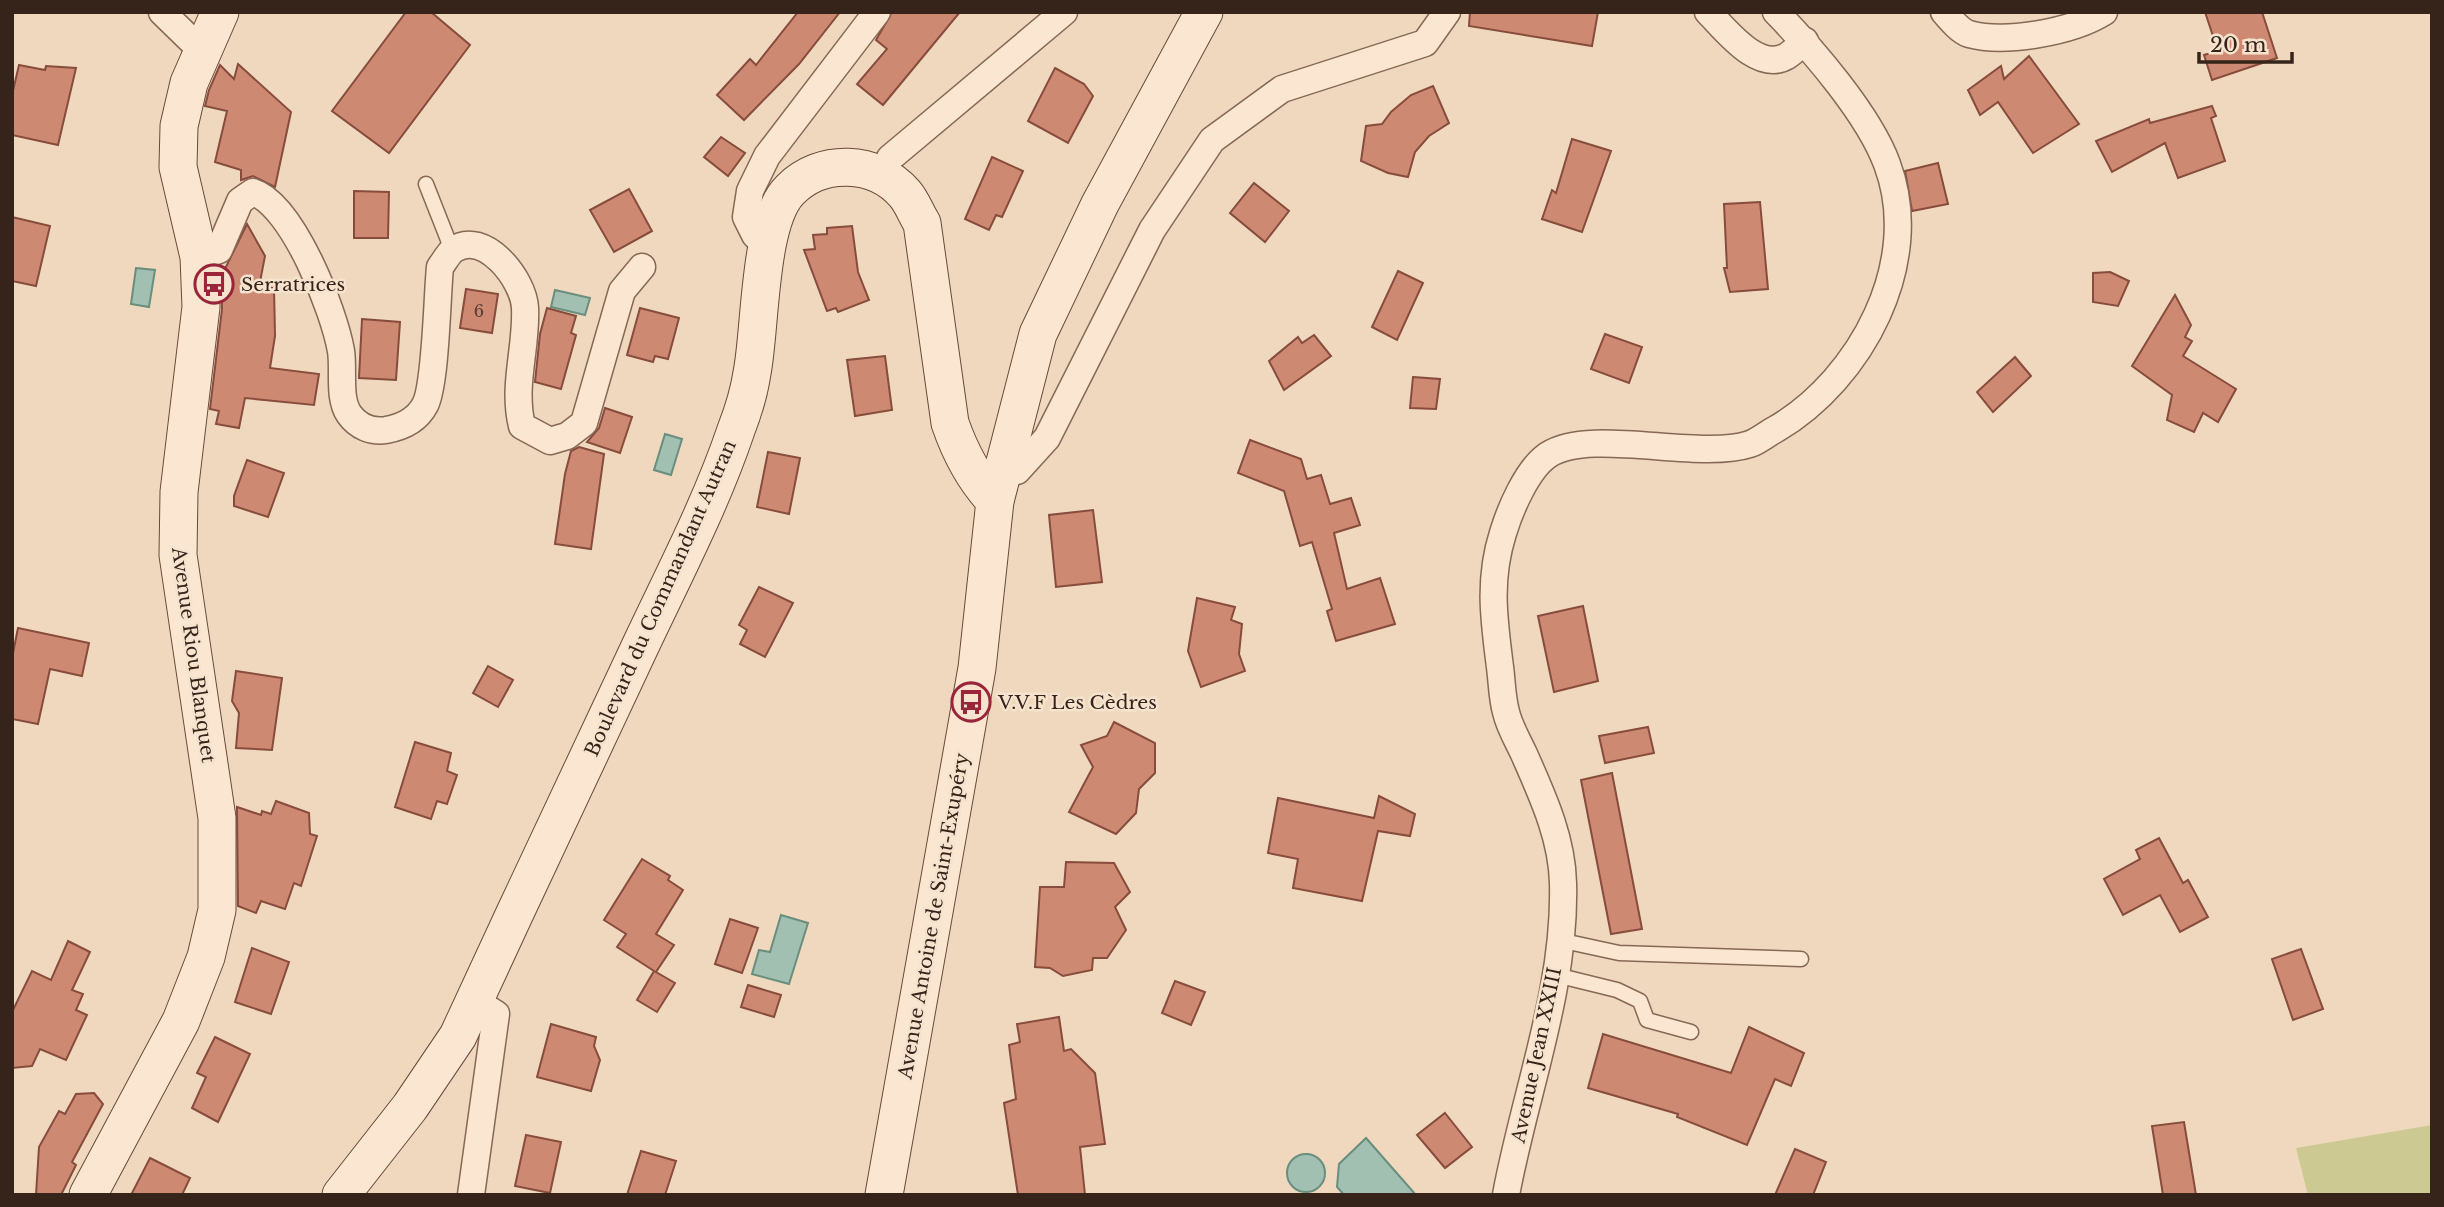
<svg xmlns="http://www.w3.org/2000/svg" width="2444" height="1207" font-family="'Libre Baskerville',serif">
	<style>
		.green { fill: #cdc992 }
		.water { fill: #a2c0b2; stroke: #698e7e; stroke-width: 2 }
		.building { fill: #ce8973; stroke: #874c3c; stroke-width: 2 }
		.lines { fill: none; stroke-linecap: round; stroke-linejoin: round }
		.lane-casing { stroke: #876856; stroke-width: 17 }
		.street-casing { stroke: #876856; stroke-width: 29 }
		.secondary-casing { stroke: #69493a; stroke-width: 39 }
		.lane { stroke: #fae6d1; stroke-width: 14 }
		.street { stroke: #fae6d1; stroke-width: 26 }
		.secondary { stroke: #fae6d1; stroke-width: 37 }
		.labels { text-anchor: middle; stroke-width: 5; stroke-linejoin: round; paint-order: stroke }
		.number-label { font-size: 16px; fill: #5c3d31 }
		.poi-label { font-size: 19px; fill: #36241b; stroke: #f6e3ce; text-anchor: start }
		.street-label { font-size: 19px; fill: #36241b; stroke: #f6e3ce }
	</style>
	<rect width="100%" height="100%" fill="#efd8be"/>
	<polygon class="green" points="2432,1125 2432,1195 2308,1195 2296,1148"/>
	<g class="water">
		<polygon points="136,268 155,270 149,307 131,304"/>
		<polygon points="555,290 590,298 585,315 551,307"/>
		<polygon points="665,434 682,439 671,475 654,470"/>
		<polygon points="781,915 808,923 789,984 752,974 759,950 770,952"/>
		<polygon points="1366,1138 1416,1195 1344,1195 1337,1187 1339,1164"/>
		<circle cx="1306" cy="1173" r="19"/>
	</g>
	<g class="building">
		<polygon points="406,12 431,12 470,45 389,153 332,111"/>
		<polygon points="798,12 840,12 799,64 744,120 717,95 750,59 756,65"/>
		<polygon points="892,12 960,12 883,105 857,84 887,49 876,40"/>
		<polygon points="1470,12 1598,12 1592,46 1469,26"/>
		<polygon points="2205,12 2262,12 2277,58 2212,80 2204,55 2218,51"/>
		<polygon points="2029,56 2079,124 2033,153 1998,102 1980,115 1968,90 2001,66 2004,79"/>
		<polygon points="238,64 291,112 275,187 253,176 241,180 241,170 215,162 227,111 205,106 209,90 220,65 234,79"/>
		<polygon points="19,65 45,70 46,66 76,68 58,145 12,135 12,95"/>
		<polygon points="1055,68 1084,84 1093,96 1068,143 1028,121"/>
		<polygon points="1433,86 1449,123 1429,136 1415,152 1408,177 1388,173 1361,161 1366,126 1382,124 1391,112 1411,95"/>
		<polygon points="2212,106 2216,116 2211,118 2225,161 2178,178 2165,143 2112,172 2096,141 2149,119 2150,123"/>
		<polygon points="721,137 745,153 728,176 704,157"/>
		<polygon points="1572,139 1611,151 1582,232 1542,219 1552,190 1556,193"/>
		<polygon points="992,157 1023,171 1002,217 996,215 989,230 965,219"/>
		<polygon points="1938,163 1948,204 1912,211 1905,171"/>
		<polygon points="1254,183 1289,211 1265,242 1230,213"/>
		<polygon points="629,189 652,231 614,252 590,210"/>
		<polygon points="354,191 389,192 388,238 354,238"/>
		<polygon points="1760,202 1768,289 1730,292 1724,268 1727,268 1724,204"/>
		<polygon points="12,217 50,226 36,286 12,281"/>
		<polygon points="247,224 265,256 259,287 274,288 275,336 270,368 319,374 314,405 245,398 239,428 216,424 219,411 210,409 222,309 221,277"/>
		<polygon points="852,226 858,272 869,300 838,312 836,308 827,311 804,250 815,249 813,235 827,234 827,228"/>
		<polygon points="1398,271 1423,283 1397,340 1372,327"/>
		<polygon points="2110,272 2129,281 2118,306 2093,302 2093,273"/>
		<polygon points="466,289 498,294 492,333 460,328"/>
		<polygon points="2175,295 2191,325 2185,337 2192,341 2183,356 2236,389 2218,422 2203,413 2194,432 2167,420 2172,395 2132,366"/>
		<polygon points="547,308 576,316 571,333 576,335 561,389 535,382 540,334"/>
		<polygon points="640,308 679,318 668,359 655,356 653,362 627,355"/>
		<polygon points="362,319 400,322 396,380 359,378"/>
		<polygon points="1605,334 1642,347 1629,383 1591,369"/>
		<polygon points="1314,335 1331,356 1284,390 1269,361 1298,337 1302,343"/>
		<polygon points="885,356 892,410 855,416 847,360"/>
		<polygon points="2015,357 2031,376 1993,412 1977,392"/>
		<polygon points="1413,377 1440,379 1436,409 1410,408"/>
		<polygon points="605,408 632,417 620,453 587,442 599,428"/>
		<polygon points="1250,440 1301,459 1307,479 1321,475 1330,504 1351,498 1360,525 1334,533 1347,589 1380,578 1395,624 1336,641 1327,611 1332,609 1312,542 1300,546 1284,491 1238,473"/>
		<polygon points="579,447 604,454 591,549 555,544 565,474 571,451"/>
		<polygon points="768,452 800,458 789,514 757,507"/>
		<polygon points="247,460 284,473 268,517 234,506 234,496"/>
		<polygon points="1093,510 1102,582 1056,587 1049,515"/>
		<polygon points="759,587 793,603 765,657 740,644 747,630 739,625"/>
		<polygon points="1197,598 1235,607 1231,620 1242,624 1239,654 1245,671 1201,687 1188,651"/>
		<polygon points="1583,606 1598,681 1554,692 1538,616"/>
		<polygon points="18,628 89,643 82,676 50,669 38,724 12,719 12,658"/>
		<polygon points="488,666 513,680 498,707 473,693"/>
		<polygon points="236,671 282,678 272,750 236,748 239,713 232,701"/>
		<polygon points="1114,722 1155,743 1155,773 1139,789 1136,813 1116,834 1069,812 1093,767 1081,745 1107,736"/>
		<polygon points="1648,727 1654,753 1605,763 1599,736"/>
		<polygon points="415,742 451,753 447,771 457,775 447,804 437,801 431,819 395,807"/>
		<polygon points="1612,773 1642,929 1611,934 1581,780"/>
		<polygon points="1379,796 1415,814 1410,836 1378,831 1362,901 1293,888 1298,859 1268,853 1278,798 1374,818"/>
		<polygon points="276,801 309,813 310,834 317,836 301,886 294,883 285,909 261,901 256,913 238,906 237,807 261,815 262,811 271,814"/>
		<polygon points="2159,838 2183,883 2188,880 2208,917 2180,932 2160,895 2123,915 2104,879 2140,859 2136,850"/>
		<polygon points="642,859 670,876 668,880 683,890 656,934 674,945 656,972 675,983 657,1012 637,1000 654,971 617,947 626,934 604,920"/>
		<polygon points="1066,862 1114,863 1130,892 1115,907 1126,930 1107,958 1093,958 1092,970 1063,976 1050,968 1035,967 1040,887 1064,887"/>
		<polygon points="730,919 758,928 742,973 715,964"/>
		<polygon points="68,941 90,952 72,990 83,994 76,1010 87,1015 66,1060 40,1049 32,1066 12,1068 12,1012 32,971 51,980"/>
		<polygon points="252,948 289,962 271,1014 235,1002"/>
		<polygon points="2301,949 2323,1009 2293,1020 2272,959"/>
		<polygon points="1175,981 1205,992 1191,1025 1162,1013"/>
		<polygon points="748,985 781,995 774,1017 741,1007"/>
		<polygon points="1059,1017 1064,1051 1071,1049 1095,1073 1105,1144 1080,1147 1085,1195 1018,1195 1004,1103 1016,1099 1009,1045 1020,1042 1017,1024"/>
		<polygon points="551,1024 596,1037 594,1046 600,1060 591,1091 537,1077"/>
		<polygon points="1749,1027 1804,1053 1791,1086 1775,1079 1747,1145 1677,1117 1678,1114 1588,1088 1603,1034 1731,1073"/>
		<polygon points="215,1037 250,1054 218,1122 192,1108 206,1077 197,1073"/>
		<polygon points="94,1093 103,1104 72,1162 76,1165 61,1195 36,1195 39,1147 59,1111 65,1114 76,1094"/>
		<polygon points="1445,1113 1472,1147 1445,1168 1417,1135"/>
		<polygon points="2184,1122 2196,1195 2163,1195 2152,1126"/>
		<polygon points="526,1135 561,1142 550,1193 515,1186"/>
		<polygon points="1795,1149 1826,1162 1813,1195 1775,1195"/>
		<polygon points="641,1151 676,1161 665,1195 627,1195"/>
		<polygon points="150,1158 190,1178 182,1195 131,1195"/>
	</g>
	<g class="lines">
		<g class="lane-casing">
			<g id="lane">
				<polyline points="426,184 452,250"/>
				<polyline points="1559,940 1619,953 1801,959"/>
				<polyline points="1556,975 1617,990 1640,1001 1647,1020 1691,1032"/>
			</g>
		</g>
		<g class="street-casing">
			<g id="street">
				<polyline points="162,12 203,52"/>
				<path d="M1708 12C1726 30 1758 73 1787 56 1793 52 1799 46 1805 41"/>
				<path d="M1944 12C1950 19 1960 31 1969 34 2005 44 2072 32 2104 12"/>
				<polyline points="881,176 890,158 1064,12"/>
				<polyline points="768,248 755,235 746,217 750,191 767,156 877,12"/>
				<path d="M199 257 219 250 240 201 253 192C293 205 334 311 341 351 344 370 338 398 349 414 358 427 372 432 386 430 403 427 417 420 425 405 436 384 437 295 440 267 444 262 448 254 453 250 484 228 524 280 525 308 527 348 512 385 522 426L550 441 567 436 584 423 622 291 642 267"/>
				<polyline points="1000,472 1017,471 1047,438 1152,230 1212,140 1282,89 1425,43 1447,12"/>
				<polyline points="471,1195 496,1014 474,1000"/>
				<path d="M1506 1195C1525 1092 1566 989 1563 883 1562 837 1542 795 1524 754 1518 741 1509 726 1506 712 1502 698 1502 682 1500 667 1494 620 1488 580 1503 533 1510 510 1527 469 1548 455 1590 427 1698 461 1750 444 1759 441 1768 433 1776 429 1861 379 1924 262 1887 164 1869 115 1813 50 1776 12"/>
			</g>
		</g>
		<g class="secondary-casing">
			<g id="secondary">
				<polyline points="88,1195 181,1021 206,957 217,910 217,818 178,555 179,492 201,307 199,257 178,167 179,126 189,83 220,12"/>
				<path d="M341 1195 410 1107 458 1036C517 908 577 780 637 653 671 580 710 507 736 430 743 412 749 393 752 373 761 327 758 222 790 190 821 158 876 160 905 194 912 202 916 214 922 223L950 423C960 452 973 478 995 501"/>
				<polyline points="884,1195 977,668 995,501 1038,334 1100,204 1204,12"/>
			</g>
		</g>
		<use href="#lane" class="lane"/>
		<use href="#street" class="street"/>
		<use href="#secondary" class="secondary"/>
	</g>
	<defs>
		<g id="bus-ring" transform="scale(2.0125)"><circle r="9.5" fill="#f6e3ce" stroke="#98253a" stroke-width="1.5"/><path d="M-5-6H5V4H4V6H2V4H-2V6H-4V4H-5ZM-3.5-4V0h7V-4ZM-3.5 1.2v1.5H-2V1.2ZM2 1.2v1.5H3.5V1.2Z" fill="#98253a"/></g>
	</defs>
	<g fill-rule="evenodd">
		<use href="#bus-ring" x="214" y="284"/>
		<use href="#bus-ring" x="971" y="702"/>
	</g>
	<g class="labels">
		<g class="number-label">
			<text x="479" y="317">6</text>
		</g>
		<g class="poi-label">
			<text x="241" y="291">Serratrices</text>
			<text x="998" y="709">V.V.F Les Cèdres</text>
		</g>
		<g class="street-label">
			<text transform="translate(660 598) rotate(-66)" y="7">Boulevard du Commandant Autran</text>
			<text transform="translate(194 655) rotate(82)" y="7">Avenue Riou Blanquet</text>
			<text transform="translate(933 916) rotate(-80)" y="7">Avenue Antoine de Saint-Exupéry</text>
			<text transform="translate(1536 1055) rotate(-78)" y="7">Avenue Jean XXIII</text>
		</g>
	</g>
	<rect width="2444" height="1207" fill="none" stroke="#36241b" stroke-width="28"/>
	<path d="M2199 52v10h93v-10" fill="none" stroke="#36241b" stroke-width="3.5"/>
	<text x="2210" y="52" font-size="21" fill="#36241b" stroke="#f6e3ce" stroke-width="5" paint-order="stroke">20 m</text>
</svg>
